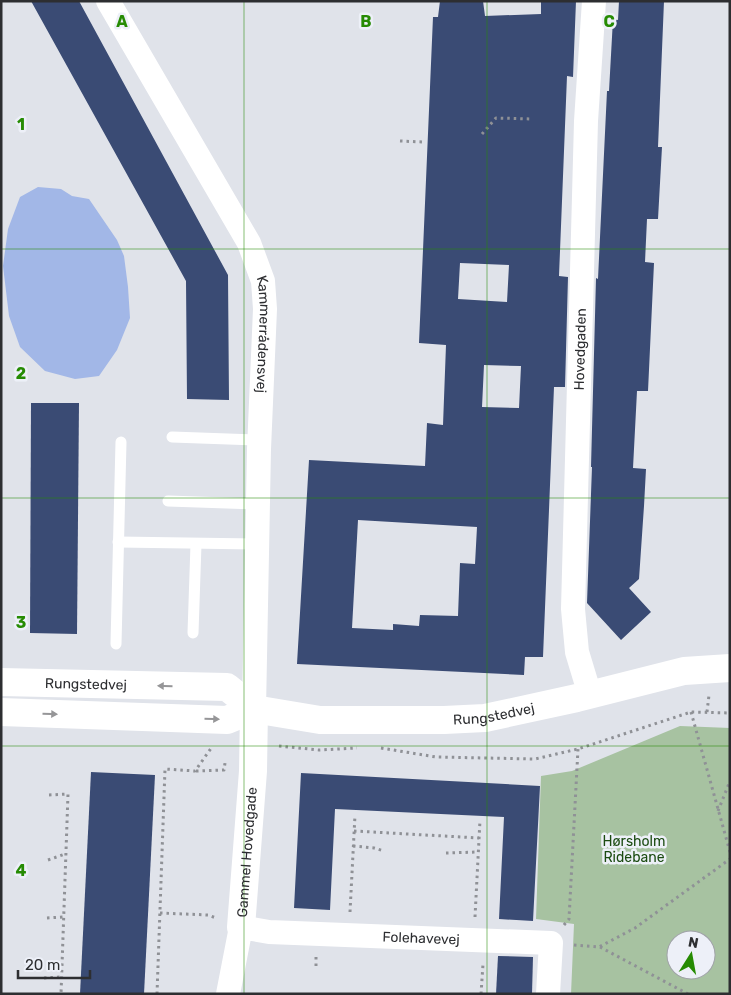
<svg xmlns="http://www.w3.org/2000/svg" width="731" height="995" font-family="Rubik,sans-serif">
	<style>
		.green { fill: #a7c2a1; fill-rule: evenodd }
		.water { fill: #a2b7e7 }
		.building { fill: #3a4b74; fill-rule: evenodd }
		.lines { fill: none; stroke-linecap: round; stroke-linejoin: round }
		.path { stroke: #8f9196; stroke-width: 3; stroke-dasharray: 2.5 4; stroke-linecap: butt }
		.lane { stroke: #fff; stroke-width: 11 }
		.street { stroke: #fff; stroke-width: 24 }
		.secondary { stroke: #fff; stroke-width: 28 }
		.oneway { fill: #969698 }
		.grid { fill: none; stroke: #268b03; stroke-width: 1; stroke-opacity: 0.55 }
		.labels { text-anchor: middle; stroke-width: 5; stroke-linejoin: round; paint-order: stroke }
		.street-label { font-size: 14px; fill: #2d2e31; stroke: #edf0f8 }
		.park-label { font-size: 14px; fill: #1b4b11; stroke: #edf0f8 }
		.grid-label { font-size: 16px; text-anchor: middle; font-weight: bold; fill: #268b03; stroke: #edf0f8; stroke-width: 5; stroke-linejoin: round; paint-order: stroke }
	</style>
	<rect width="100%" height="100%" fill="#e0e3ea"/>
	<path class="green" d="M680 726 730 728V994H571L574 924 536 919 541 776 572 771ZM676 940H706V970H676Z"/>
	<polygon class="water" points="38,187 61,189 72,196 89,199 117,240 124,256 128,287 130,318 117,350 99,376 75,379 45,371 20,347 9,316 3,266 8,229 20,197"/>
	<g class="building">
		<polygon points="31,1 79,1 228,275 229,400 187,399 186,281"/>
		<path d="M440 1H483L485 16 541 14V1H576L573 77 567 76 559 276 568 277 565 387H554L543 657H525L524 675 297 664 309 460 425 466 427 423 443 425 446 345 419 343 433 17H438ZM460 263 509 265 507 302 458 299ZM484 365 521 366 519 408 482 407ZM358 520 477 527 475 564 460 563 458 616 420 615 419 626 393 624V630L352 628Z"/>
		<polygon points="619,1 664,1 658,147 662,147 658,219 647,219 645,262 654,263 648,391 637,391 633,468 646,469 644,506 639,579 629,588 651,612 621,640 587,603 592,467 591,467 596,278 598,279 607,91 609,91 613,19 618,20"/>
		<polygon points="31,403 79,403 77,634 30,633"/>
		<polygon points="91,772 155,775 144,994 80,994"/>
		<polygon points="301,773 540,786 533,921 499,919 504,817 335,809 330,910 294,908"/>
		<polygon points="498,956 533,957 532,994 496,994"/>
	</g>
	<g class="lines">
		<g class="path">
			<polyline points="482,134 496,118 533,119"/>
			<polyline points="400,141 423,142"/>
			<polyline points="691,712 730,852"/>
			<polyline points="707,712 709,695"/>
			<polyline points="279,746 319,750 357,748"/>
			<polyline points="381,748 436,757 535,759 578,749 691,712 730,713"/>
			<polyline points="196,771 224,770 225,763"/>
			<polyline points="49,795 68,794 61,994"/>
			<polyline points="718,811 730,781"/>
			<polyline points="354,831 479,838"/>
			<polyline points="353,846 374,848 384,851"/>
			<polyline points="446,853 478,852"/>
			<polyline points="48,860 65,854"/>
			<polyline points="350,912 355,815"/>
			<polyline points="160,913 208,915 216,918"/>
			<polyline points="475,917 480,820"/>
			<polyline points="47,918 63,917"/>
			<polyline points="564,925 569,919 578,749"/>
			<polyline points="574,945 599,947 635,928 730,859"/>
			<polyline points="600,947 688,994"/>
			<polyline points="316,966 316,957"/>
			<polyline points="44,978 61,977"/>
			<polyline points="157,994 165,769 195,771 212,747"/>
			<polyline points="481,994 483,964"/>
		</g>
		<g class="lane">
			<polyline points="172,437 259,440"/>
			<polyline points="168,501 258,504"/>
			<polyline points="118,542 258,544"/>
			<polyline points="193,633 196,544"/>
			<polyline points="116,644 121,442"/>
		</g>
		<g class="street">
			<path id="s1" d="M108 1 249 243 263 281 265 309 259 449 254 709"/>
			<path id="s2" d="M590 695 577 652 573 609 586 121 594 1"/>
			<path id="s3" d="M228 994 241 927 269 932 551 943 548 994"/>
		</g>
		<g class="secondary">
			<path id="s4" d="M1 682 227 687 254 709 320 720H444L485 718 577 698 684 671 730 668"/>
			<polyline points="1,712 227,720 254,709"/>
			<path id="s5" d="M241 927 253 771 254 709"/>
		</g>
	</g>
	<defs><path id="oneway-solid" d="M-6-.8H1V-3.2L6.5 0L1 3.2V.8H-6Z" transform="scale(1.25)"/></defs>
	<g class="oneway">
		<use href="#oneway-solid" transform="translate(165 686) rotate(-179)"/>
		<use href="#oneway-solid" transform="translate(50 714) rotate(2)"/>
		<use href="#oneway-solid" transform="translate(212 719) rotate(2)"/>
	</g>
	<path class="grid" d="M244 1V994M487 1V994M1 249H730M1 498H730M1 746H730"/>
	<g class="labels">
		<g class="street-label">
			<text dy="5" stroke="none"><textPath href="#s1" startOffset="374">Kammerrådensvej</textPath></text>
			<text dy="5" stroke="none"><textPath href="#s2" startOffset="348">Hovedgaden</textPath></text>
			<text dy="5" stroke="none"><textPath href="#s4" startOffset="85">Rungstedvej</textPath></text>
			<text dy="5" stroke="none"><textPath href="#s4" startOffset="502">Rungstedvej</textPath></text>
			<text dy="5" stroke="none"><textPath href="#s5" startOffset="75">Gammel Hovedgade</textPath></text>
			<text dy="5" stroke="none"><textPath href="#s3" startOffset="249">Folehavevej</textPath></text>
		</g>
		<g class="park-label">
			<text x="634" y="846">Hørsholm<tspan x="634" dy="16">Ridebane</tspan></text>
		</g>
	</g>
	<g class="grid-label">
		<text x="122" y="27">A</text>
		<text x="366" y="27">B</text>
		<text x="609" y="27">C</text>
		<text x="21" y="130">1</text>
		<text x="21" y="379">2</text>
		<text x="21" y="628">3</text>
		<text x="21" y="876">4</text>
	</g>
	<rect width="731" height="995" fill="none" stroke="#2d2e31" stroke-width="5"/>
	<g transform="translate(691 955) rotate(11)"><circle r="24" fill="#edf0f8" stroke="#a0a2a8"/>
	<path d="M0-4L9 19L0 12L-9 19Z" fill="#268b03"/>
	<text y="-8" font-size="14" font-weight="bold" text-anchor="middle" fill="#2d2e31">N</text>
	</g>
	<path d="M18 970v8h72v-8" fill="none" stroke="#2d2e31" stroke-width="2.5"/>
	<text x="25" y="970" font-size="15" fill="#2d2e31" stroke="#edf0f8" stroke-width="4" paint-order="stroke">20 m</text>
</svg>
